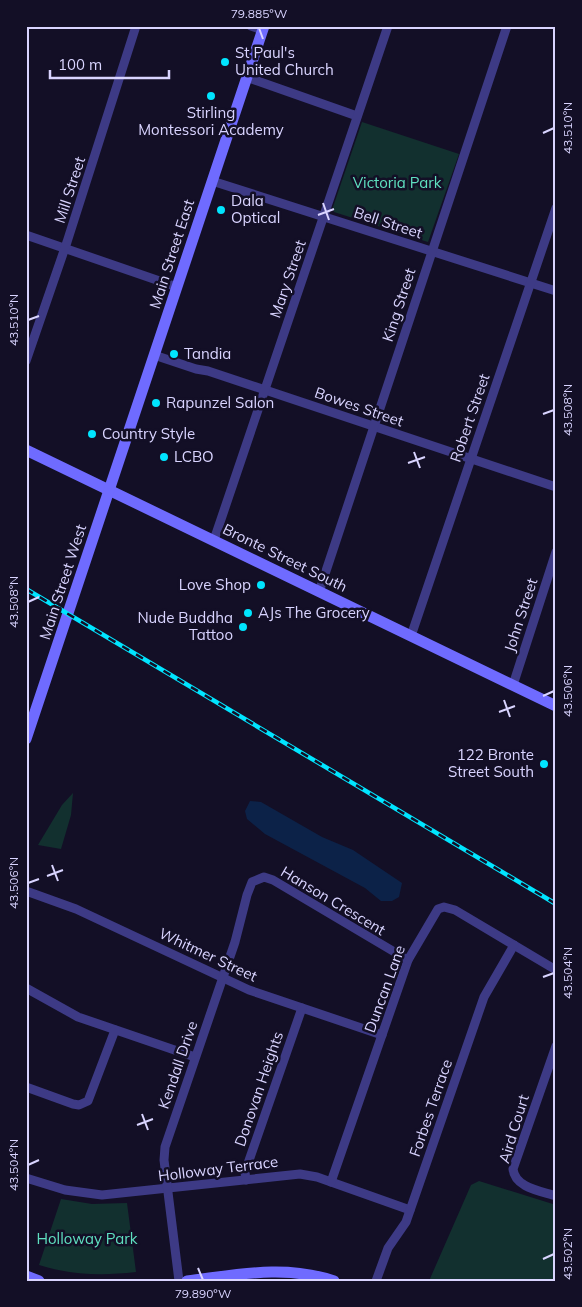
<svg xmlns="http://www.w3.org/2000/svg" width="582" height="1307" font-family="Mulish,sans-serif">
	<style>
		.green { fill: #12302f }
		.water { fill: #0c2248 }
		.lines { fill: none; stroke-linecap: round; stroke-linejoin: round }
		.street { stroke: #3d3a85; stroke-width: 9 }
		.secondary { stroke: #6f6bff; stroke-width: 11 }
		.rail-casing { stroke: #00e5ff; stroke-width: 4.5 }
		.rail { stroke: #130f26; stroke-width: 2.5; stroke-dasharray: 8; stroke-linecap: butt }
		.ticks { fill: none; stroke: #d9d4ff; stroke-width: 2 }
		.poi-dot { fill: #00e5ff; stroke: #130f26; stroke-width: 2 }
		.labels { text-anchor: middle; stroke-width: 5; stroke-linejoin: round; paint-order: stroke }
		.poi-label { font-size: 15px; fill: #d9d4ff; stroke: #130f26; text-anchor: start }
		.park-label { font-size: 15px; fill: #5fe0c0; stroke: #130f26 }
		.street-label { font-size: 15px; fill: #d9d4ff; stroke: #130f26 }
		.neatline { fill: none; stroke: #d9d4ff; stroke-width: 2 }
		.ticks-label { font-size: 12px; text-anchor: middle; fill: #d9d4ff }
	</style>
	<rect width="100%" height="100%" fill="#130f26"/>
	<g class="green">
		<polygon points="362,122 459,154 428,242 334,212 333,207"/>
		<polygon points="73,793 71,815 61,849 38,845 62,805"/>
		<polygon points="479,1181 556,1205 556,1281 429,1281 471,1185"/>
		<path d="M61 1199 92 1204 127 1203 136 1272C101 1276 72 1275 39 1265Z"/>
	</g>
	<polygon class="water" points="250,801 261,802 322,837 353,850 402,883 399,897 392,901 381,901 365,888 265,834 247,819 245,811"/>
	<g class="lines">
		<g class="street">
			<polyline points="251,26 262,30"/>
			<polyline points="246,77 357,116"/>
			<polyline points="212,181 556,291"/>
			<polyline points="26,235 177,287"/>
			<polyline points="154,355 196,369 208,371 556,487"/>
			<polyline points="26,361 67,242 136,26"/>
			<polyline points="214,540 388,26"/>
			<polyline points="319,592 507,26"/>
			<polyline points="411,636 556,208"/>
			<polyline points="513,685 556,552"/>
			<polyline points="26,891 76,909 249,990 382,1035"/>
			<polyline points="26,988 78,1017 195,1057"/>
			<path d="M556 1046 513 1169C515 1188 541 1191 556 1196"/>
			<polyline points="26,1087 73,1104 79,1105 88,1101 115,1030"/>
			<polyline points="26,1178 65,1190 102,1195 300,1174 317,1177 410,1210"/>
			<polyline points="246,1180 245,1172 302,1008"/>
			<polyline points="331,1182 408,960 438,909 444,907 455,910 556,970"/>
			<polyline points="179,1281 164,1160 165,1147 235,942 247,895 252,882 264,877 273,880 408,960"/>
			<polyline points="376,1281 388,1248 406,1222 484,997 514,945"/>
		</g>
		<g class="secondary">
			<polyline points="26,450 556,706"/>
			<polyline points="26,739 264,26"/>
			<polyline points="26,1276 39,1281"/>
			<path d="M187 1281C236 1275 285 1264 334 1281"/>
		</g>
		<g class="rail-casing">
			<polyline id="rail" points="26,589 556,904"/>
		</g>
		<use href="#rail" class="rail"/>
	</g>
	<path class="ticks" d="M259 28 263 39M543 133 554 128M323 203 329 220M318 215 334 209M28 320 39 316M543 414 554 410M414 452 420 468M408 463 425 457M28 602 39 597M543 696 554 691M504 700 510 717M499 712 515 706M52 865 58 881M47 876 63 870M28 883 39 879M543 977 554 973M142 1114 148 1130M137 1125 153 1119M28 1165 39 1160M543 1259 554 1254M198 1268 203 1280"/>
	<g class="poi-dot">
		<circle cx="225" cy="62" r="5"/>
		<circle cx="211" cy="96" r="5"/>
		<circle cx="221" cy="210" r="5"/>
		<circle cx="174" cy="354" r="5"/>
		<circle cx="156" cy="403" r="5"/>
		<circle cx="92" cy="434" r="5"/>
		<circle cx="164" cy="457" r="5"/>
		<circle cx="261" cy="585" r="5"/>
		<circle cx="248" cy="613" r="5"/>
		<circle cx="243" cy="627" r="5"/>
		<circle cx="544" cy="764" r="5"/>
	</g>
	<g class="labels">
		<g class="poi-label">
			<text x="235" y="58">St Paul's<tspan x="235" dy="17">United Church</tspan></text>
			<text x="211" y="118" text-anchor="middle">Stirling<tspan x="211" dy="17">Montessori Academy</tspan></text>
			<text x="231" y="206">Dala<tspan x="231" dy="17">Optical</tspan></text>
			<text x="184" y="359">Tandia</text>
			<text x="166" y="408">Rapunzel Salon</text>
			<text x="102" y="439">Country Style</text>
			<text x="174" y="462">LCBO</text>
			<text x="251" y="590" text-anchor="end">Love Shop</text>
			<text x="258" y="618">AJs The Grocery</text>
			<text x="233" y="623" text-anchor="end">Nude Buddha<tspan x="233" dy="17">Tattoo</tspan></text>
			<text x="534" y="760" text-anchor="end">122 Bronte<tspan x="534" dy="17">Street South</tspan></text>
		</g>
		<g class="park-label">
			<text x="397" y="188">Victoria Park</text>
			<text x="87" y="1244">Holloway Park</text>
		</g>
		<g class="street-label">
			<text transform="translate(70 190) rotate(-72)" y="5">Mill Street</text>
			<text transform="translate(388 223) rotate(18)" y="5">Bell Street</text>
			<text transform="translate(172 254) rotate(-72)" y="5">Main Street East</text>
			<text transform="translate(288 279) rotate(-71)" y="5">Mary Street</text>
			<text transform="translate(399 305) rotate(-72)" y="5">King Street</text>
			<text transform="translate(359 407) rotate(19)" y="5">Bowes Street</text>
			<text transform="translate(470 418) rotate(-71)" y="5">Robert Street</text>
			<text transform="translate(285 558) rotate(26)" y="5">Bronte Street South</text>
			<text transform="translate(63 582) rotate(-72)" y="5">Main Street West</text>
			<text transform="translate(521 615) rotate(-72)" y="5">John Street</text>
			<text transform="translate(333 901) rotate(31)" y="5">Hanson Crescent</text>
			<text transform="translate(208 955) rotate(25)" y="5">Whitmer Street</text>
			<text transform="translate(385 989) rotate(-70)" y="5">Duncan Lane</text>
			<text transform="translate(178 1065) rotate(-71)" y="5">Kendall Drive</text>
			<text transform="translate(259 1089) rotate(-71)" y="5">Donovan Heights</text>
			<text transform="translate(431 1108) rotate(-71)" y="5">Forbes Terrace</text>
			<text transform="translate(514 1129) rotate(-73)" y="5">Aird Court</text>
			<text transform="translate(218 1169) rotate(-7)" y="5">Holloway Terrace</text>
		</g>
	</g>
	<rect width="582" height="1307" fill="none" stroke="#130f26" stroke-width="55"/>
	<path d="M50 70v8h119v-8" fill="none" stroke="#d9d4ff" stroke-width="2.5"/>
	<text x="58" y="70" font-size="15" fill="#d9d4ff" stroke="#130f26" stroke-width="4" paint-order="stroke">100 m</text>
	<rect x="28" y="28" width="526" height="1252" class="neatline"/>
	<g class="ticks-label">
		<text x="259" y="18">79.885°W</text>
		<text transform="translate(568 128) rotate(-90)" y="4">43.510°N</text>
		<text transform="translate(14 320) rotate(-90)" y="4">43.510°N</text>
		<text transform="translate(568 410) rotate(-90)" y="4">43.508°N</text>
		<text transform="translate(14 602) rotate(-90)" y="4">43.508°N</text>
		<text transform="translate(568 691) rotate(-90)" y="4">43.506°N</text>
		<text transform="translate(14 883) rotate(-90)" y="4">43.506°N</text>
		<text transform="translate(568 973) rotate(-90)" y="4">43.504°N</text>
		<text transform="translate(14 1165) rotate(-90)" y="4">43.504°N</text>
		<text transform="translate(568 1254) rotate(-90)" y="4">43.502°N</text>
		<text x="203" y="1298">79.890°W</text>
	</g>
</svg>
